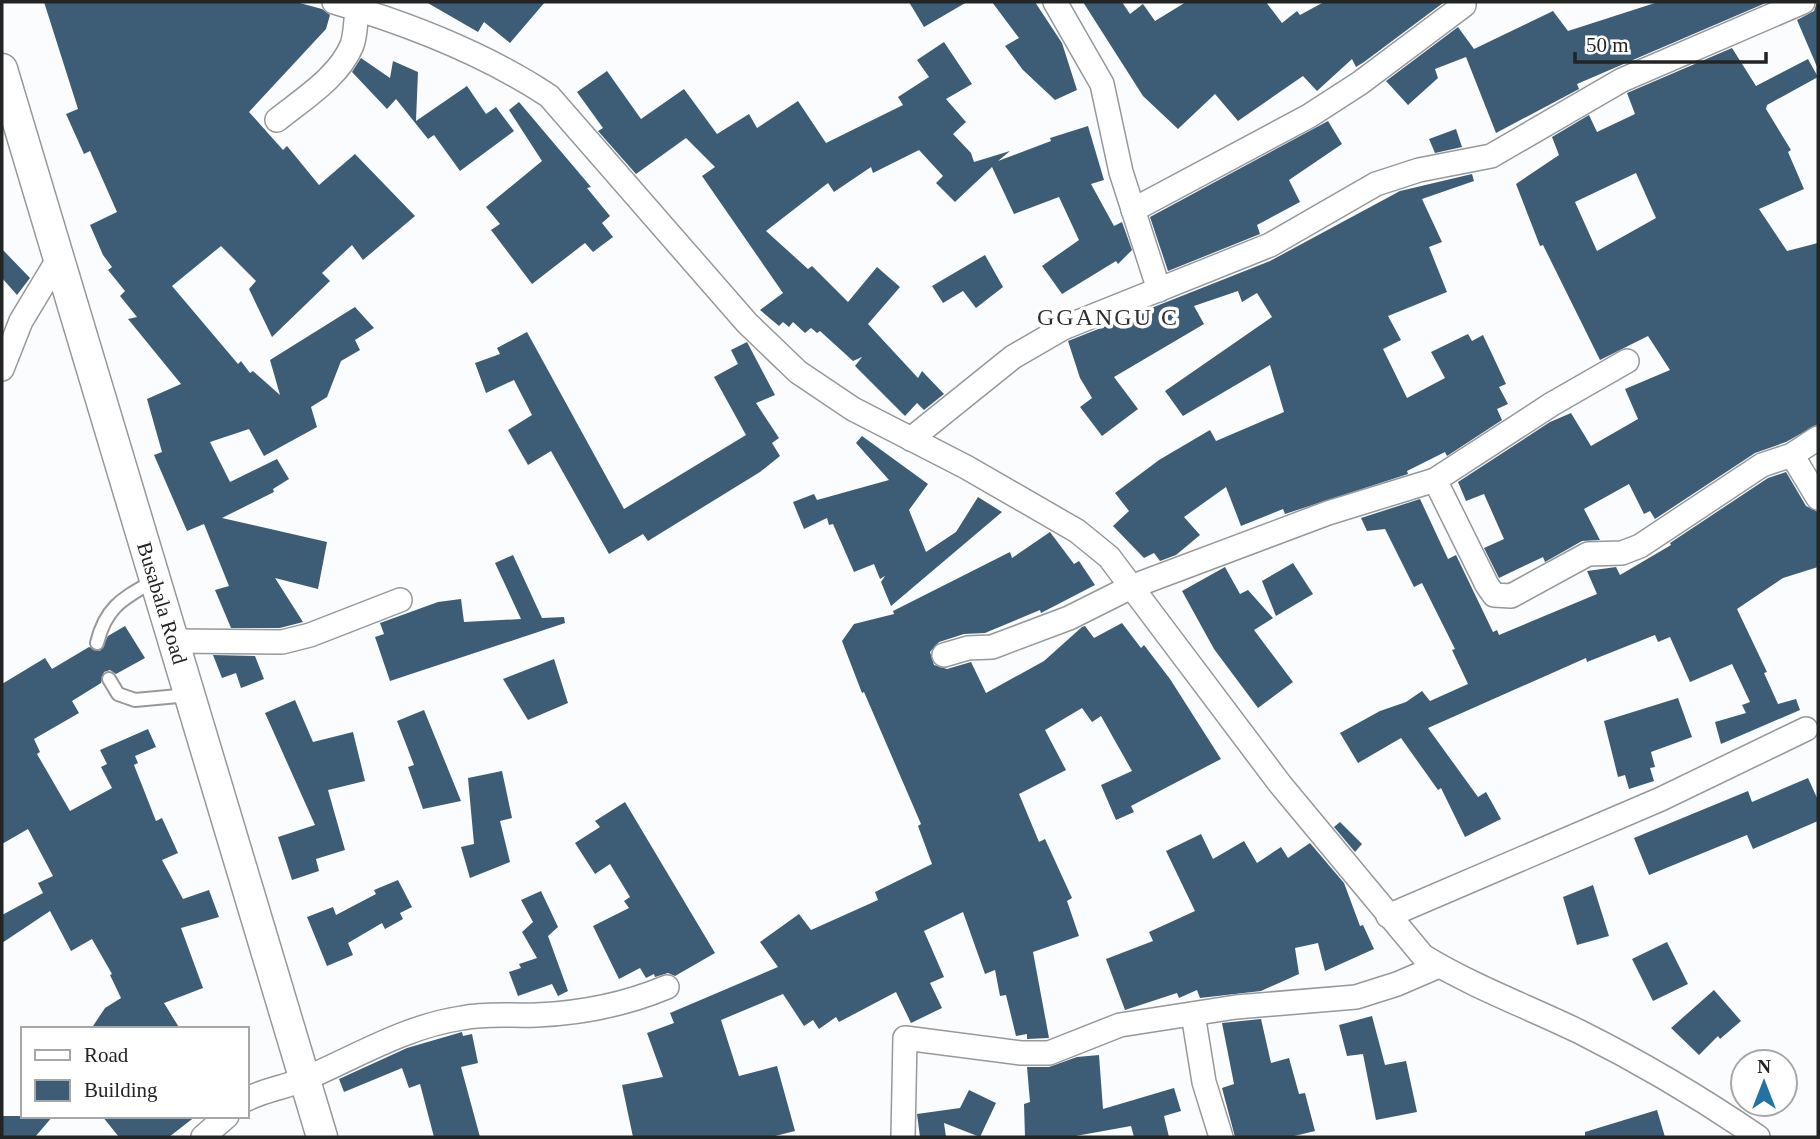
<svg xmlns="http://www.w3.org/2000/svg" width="1820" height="1139" font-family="'Times New Roman',serif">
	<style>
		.building { fill: #3d5d76; fill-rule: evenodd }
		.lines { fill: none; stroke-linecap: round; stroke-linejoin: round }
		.service-casing { stroke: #96989a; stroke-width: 16 }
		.minor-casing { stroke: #96989a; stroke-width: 26 }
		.tertiary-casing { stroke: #96989a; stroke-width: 33 }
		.service { stroke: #fff; stroke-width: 12 }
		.minor { stroke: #fff; stroke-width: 23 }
		.tertiary { stroke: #fff; stroke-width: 30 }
		.labels { text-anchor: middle; stroke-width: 7; stroke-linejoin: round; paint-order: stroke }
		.street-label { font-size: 21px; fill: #232424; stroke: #fff }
		.quarter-label { font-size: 24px; letter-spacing: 2px; fill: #2d2e30; stroke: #fff }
	</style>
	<rect width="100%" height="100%" fill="#fafcfd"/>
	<g class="building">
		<polygon points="44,2 296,2 322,9 330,15 326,29 249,112 283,150 287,146 319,185 355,154 415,216 363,260 352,245 322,273 330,281 272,337 249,289 256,281 221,246 172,286 238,364 241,361 250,373 253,371 280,395 270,360 355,307 374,328 355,340 360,350 341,361 327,397 311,407 317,427 264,456 249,429 210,442 230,482 277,459 289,479 273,489 274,492 222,518 327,542 318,589 275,578 303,622 280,628 231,628 215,590 229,586 204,524 187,531 154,455 162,452 147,399 181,384 128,319 137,317 120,296 125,291 108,270 112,267 103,255 90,225 117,212 90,151 84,154 66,114 78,109"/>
		<polygon points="426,2 545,2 510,43 484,22 478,32"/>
		<polygon points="909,2 967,2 924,27"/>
		<polygon points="992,2 1035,2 1062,43 1077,90 1055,100 1023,70 1005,46 1019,38"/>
		<polygon points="1083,2 1122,2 1130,14 1143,4 1155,21 1186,2 1266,2 1282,23 1297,11 1300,15 1324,2 1443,3 1364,62 1356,67 1352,59 1317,91 1303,76 1238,121 1215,94 1178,129 1143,96"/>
		<polygon points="1658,2 1768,2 1577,84 1579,89 1496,133 1466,57 1435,69 1438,78 1408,105 1386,81 1458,27 1474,49 1553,11 1568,31"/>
		<polygon points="1817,2 1818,2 1818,69 1797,20 1814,11"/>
		<polygon points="944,42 972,84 946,99 966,122 953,134 971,153 974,162 1010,151 998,161 1051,141 1050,138 1088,126 1104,180 1091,184 1114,226 1122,222 1132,250 1118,264 1116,261 1062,294 1042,266 1079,240 1059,197 1014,214 992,167 955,202 936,183 943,176 919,150 873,173 871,167 834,192 828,183 766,231 808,269 812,266 848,302 877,267 900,287 868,324 918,378 922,371 944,394 924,410 917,403 905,416 855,366 862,357 853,361 820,331 817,333 811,328 805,333 793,322 789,327 783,322 779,326 760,310 783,293 702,176 715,167 686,138 636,174 598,131 603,128 577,92 607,71 641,119 684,89 717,134 749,114 757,128 798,101 826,143 903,105 898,97 929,77 917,60"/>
		<path d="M1732 48 1756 86 1808 59 1818 77 1767 105 1766 109 1791 150 1788 152 1804 189 1759 209 1787 251 1818 243V424L1786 442 1755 453 1655 519 1650 511 1644 514 1629 484 1584 509 1600 540 1582 541 1545 562 1543 557 1499 578 1484 548 1504 539 1484 494 1466 501 1458 482 1550 422 1571 413 1591 446 1638 419 1625 389 1670 370 1648 336 1600 360 1543 245 1540 246 1516 184 1559 155 1552 137 1589 115 1597 132 1635 114 1627 93ZM1636 173 1656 218 1597 251 1575 202Z"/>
		<polygon points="361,58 390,78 393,61 418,72 416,121 467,86 486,114 496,107 514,131 460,171 434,135 428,139 396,99 387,109 352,72"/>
		<polygon points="519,102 591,187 587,188 610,216 602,223 613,237 593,252 585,243 532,284 491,230 500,224 486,207 542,161 509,110"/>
		<polygon points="1328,121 1342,144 1289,180 1300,202 1257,225 1260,234 1168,271 1150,217"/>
		<polygon points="1456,129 1462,147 1435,153 1429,139"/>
		<polygon points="1472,174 1474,181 1422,199 1442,242 1429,247 1447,292 1388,316 1401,340 1383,349 1407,398 1445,378 1431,352 1468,334 1472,341 1483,335 1506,384 1499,387 1508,404 1497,409 1502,420 1447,456 1445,452 1407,471 1408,474 1285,514 1283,509 1241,526 1226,487 1184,517 1200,535 1176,555 1160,561 1154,553 1144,558 1113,526 1129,511 1115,493 1159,460 1210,430 1216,441 1284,412 1270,365 1183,416 1165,391 1272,317 1257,293 1242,302 1238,291 1194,306 1204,324 1114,377 1138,409 1102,436 1080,407 1092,398 1080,378 1068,341 1270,261 1400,191"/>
		<polygon points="2,249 30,278 17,295 2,278"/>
		<polygon points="985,255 1003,287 976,308 963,291 943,303 932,286"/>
		<polygon points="527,332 624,509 746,435 714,377 738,364 731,350 747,342 775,395 756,403 779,438 772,443 780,456 760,472 648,541 643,534 609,554 551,451 528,465 508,430 532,415 514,380 486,393 475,363 500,354 497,348"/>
		<polygon points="862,436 928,484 909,510 926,552 956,532 978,497 1002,512 891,606 881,582 885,576 880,579 874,564 854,572 833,524 829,525 827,518 804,529 793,502 814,494 817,500 889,480 856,443"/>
		<polygon points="1786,472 1806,506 1818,512 1818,567 1783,578 1737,609 1767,672 1764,673 1778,704 1796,699 1800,710 1721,744 1715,722 1746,713 1742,705 1750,702 1732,664 1690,682 1670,637 1658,642 1655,635 1587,662 1586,658 1428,728 1478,797 1486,792 1501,819 1465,837 1441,788 1438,790 1401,738 1358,763 1340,733 1380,711 1406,702 1422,691 1430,701 1468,684 1452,650 1455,649 1422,583 1414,587 1385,529 1367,531 1361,518 1420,499 1448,559 1456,555 1493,632 1497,630 1499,635 1597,594 1587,571 1616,567 1620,575 1671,545 1670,543 1768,478"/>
		<polygon points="1050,532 1074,564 1079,561 1095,585 1041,613 1040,610 985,633 964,634 939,642 930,652 934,665 947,669 971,662 986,693 1044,661 1082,627 1085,626 1094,638 1122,623 1141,648 1144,645 1170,679 1221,759 1131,806 1134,812 1116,820 1101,785 1132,771 1101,716 1092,722 1082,708 1045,730 1066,770 1019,794 1039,842 1045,839 1072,898 1067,901 1079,936 1033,952 1049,1038 1027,1039 1027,1034 1016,1036 1006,995 1000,996 995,970 985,974 963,912 924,931 944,977 930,983 942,1008 911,1023 896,992 839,1022 836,1017 819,1029 813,1020 804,1026 783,994 721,1020 739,1076 777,1066 795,1131 771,1137 633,1137 622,1085 663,1077 647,1033 674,1023 670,1013 778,967 760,942 799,914 811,930 878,900 875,892 932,864 918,826 921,824 864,692 862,693 842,641 854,624 894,614 893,611 1010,552 1012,558"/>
		<polygon points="513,555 542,618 564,617 565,623 390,681 375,637 384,634 380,623 438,602 461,599 464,622 521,619 495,563"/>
		<polygon points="1293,563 1313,594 1276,616 1262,581"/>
		<polygon points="1225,567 1240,594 1248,590 1273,618 1254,630 1293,682 1258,708 1214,649 1182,591"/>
		<polygon points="125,626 145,658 116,674 110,670 104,672 101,683 72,701 79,713 34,739 40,752 37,754 70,811 112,788 101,767 107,764 100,750 148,729 156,747 135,756 138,763 134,765 156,821 162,818 178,853 162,860 183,899 209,890 219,917 181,928 203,988 164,1003 180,1029 91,1029 105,1008 121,998 110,975 112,974 92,939 71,951 50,911 2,943 2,915 43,893 38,883 53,876 28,829 2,844 2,684 45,658 52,669 89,647 100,651 108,636"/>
		<polygon points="213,655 255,656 264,679 241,688 236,673 222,678"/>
		<polygon points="554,659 568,703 528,720 503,679"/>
		<polygon points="1678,698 1692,737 1651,752 1655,767 1650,768 1654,781 1629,789 1625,775 1618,777 1604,721"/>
		<polygon points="295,700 313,742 353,732 365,781 328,790 345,850 316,859 319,871 292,880 278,837 315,825 265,713"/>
		<polygon points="424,710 461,801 423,809 408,767 414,765 397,721"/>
		<polygon points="502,771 512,818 500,821 510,862 470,878 461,847 474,844 468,778"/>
		<polygon points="1808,778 1818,800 1818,821 1753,849 1747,835 1649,875 1634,838 1748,791 1752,802"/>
		<polygon points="625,802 715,953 675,976 668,973 655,977 654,974 646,978 640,968 619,979 593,926 629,908 624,901 630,897 610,864 595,874 575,843 600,827 595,821"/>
		<polygon points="1340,822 1362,844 1355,852 1334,827"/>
		<polygon points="1201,834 1213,859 1244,841 1257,863 1281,847 1288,858 1310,843 1344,883 1360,926 1363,925 1374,949 1325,971 1318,943 1295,948 1299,974 1261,991 1200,998 1197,990 1179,998 1177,993 1125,1010 1106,959 1153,941 1149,932 1195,911 1166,851"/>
		<polygon points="398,880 412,907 400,913 403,919 385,929 382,923 348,943 353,955 327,966 307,917 333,907 336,915 376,894 374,890"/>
		<polygon points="1593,885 1609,936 1577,945 1563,897"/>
		<polygon points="541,891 558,927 548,936 568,991 558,996 552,984 518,996 509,972 521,968 519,964 537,958 522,932 533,922 521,900"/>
		<polygon points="1667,942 1688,984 1653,1001 1632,959"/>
		<polygon points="1714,990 1741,1021 1720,1039 1718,1036 1699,1055 1671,1028"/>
		<polygon points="1372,1016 1385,1065 1406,1061 1417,1112 1376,1120 1363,1054 1347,1056 1339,1025"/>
		<polygon points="1261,1019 1271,1063 1289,1058 1299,1094 1305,1093 1315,1131 1290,1137 1235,1137 1222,1088 1234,1084 1222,1023"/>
		<polygon points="462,1032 463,1036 472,1034 478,1063 461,1067 480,1137 434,1137 420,1084 409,1088 402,1068 344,1092 339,1079 407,1048"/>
		<polygon points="1099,1055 1103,1109 1174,1088 1181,1111 1164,1116 1169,1137 1134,1137 1131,1126 1070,1137 1025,1137 1024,1104 1030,1102 1027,1067 1049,1067 1077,1057"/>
		<polygon points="969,1090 996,1103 980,1137 944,1123 946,1137 920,1137 917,1114 960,1108"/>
		<polygon points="1657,1110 1665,1137 1585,1137 1585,1132"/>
		<polygon points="2,1116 53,1116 35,1137 2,1137"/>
		<polygon points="102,1116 196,1116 169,1137 119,1137"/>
	</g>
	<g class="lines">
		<g class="service-casing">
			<g id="service">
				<path d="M97 643C106 606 124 598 155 580"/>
				<polyline points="109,679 118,694 135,700 189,695"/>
			</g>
		</g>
		<g class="minor-casing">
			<g id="minor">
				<path d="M334 2C409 24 484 53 549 96L747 323 798 372 853 409 966 467 1077 531 1109 557 1280 784 1423 956C1472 986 1526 1006 1578 1031 1640 1062 1701 1098 1758 1137"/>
				<polyline points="1055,2 1102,84 1121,172 1159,290"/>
				<path d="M277 120C303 99 339 77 352 45 357 31 354 14 361 2"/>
				<polyline points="1133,210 1309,116 1360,83 1464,5"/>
				<polyline points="2,369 21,321 59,258"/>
				<polyline points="911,439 1013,357 1063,328 1270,245 1376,184 1419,170 1491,156 1622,80 1803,2"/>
				<polyline points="1792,455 1818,498"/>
				<polyline points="1435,480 1487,585 1494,595 1511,596 1588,554 1622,553 1640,546 1762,465 1792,455 1818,438"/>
				<polyline points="174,641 282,642 310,635 400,600"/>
				<polyline points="944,655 968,648 992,647 1069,618 1131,587 1328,513 1435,480 1552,404 1627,361"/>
				<polyline points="1388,916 1661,799 1806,729"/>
				<polyline points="1193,1014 1204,1082 1221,1137"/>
				<path d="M247 1099C266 1089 288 1087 307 1078 357 1056 407 1026 462 1018 487 1013 511 1016 537 1015 583 1013 624 1005 667 987"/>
				<polyline points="203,1137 227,1116"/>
				<polyline points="903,1137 905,1038 1021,1053 1049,1053 1120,1025 1236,1007 1356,997 1397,984 1439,966"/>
			</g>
		</g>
		<g class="tertiary-casing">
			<polyline id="tertiary" points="2,69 322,1137"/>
		</g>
		<use href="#service" class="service"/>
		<use href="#minor" class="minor"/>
		<use href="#tertiary" class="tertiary"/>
	</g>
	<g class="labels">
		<g class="street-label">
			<text transform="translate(162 603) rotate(73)" y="7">Busabala Road</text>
		</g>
		<g class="quarter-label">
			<text x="1108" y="325">GGANGU C</text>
		</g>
	</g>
	<rect width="1820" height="1139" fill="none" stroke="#232424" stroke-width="7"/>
	<rect x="21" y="1027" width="228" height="91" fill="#ffffff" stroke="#a7a7a7" stroke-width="2"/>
	<rect x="35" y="1050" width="35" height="10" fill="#ffffff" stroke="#a7a7a7" stroke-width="2"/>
	<text x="84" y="1062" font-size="21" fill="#232424">Road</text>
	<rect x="35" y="1080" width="35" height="21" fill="#3d5d76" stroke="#a7a7a7" stroke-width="2"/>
	<text x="84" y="1097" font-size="21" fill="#232424">Building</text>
	<g transform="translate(1764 1083)"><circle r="33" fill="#ffffff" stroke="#a7a7a7" stroke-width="2"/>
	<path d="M0-5L12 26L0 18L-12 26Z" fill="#2471a4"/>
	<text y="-10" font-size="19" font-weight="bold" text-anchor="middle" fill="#232424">N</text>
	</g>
	<path d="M1575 52v10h191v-10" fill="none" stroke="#232424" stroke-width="3.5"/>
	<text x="1586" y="52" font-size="21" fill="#232424" stroke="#ffffff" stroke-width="5" paint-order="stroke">50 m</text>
</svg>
